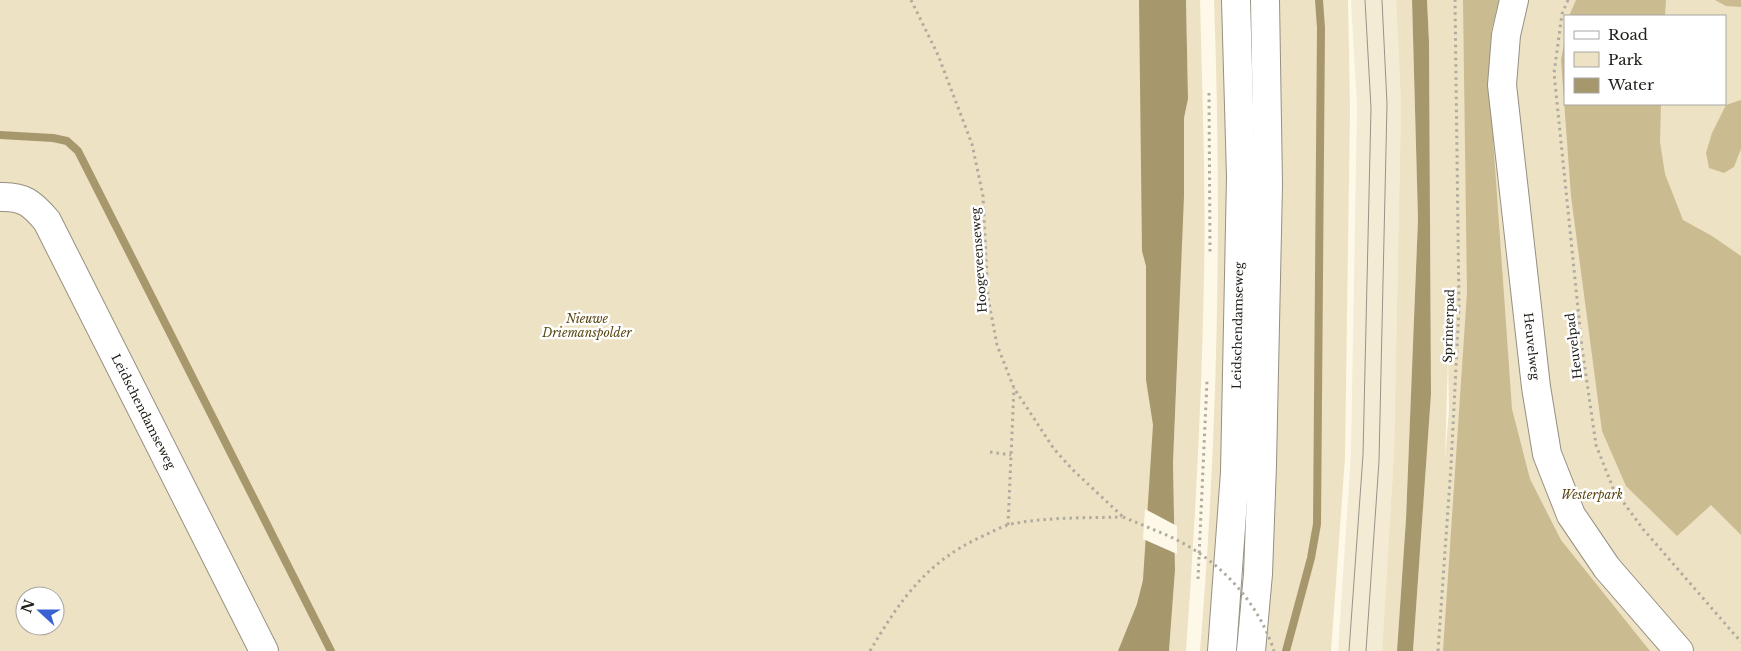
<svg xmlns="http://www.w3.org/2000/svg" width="1741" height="651" font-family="'Libre Baskerville',serif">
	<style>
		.built { fill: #f3ebd3 }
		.green { fill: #ede2c3; fill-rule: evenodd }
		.forest { fill: #cbbb90 }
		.water { fill: #a7976d }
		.pier { fill: #fef8e8 }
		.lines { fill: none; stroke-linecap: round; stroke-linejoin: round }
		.stream { stroke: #a7976d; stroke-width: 8 }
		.minor-casing { stroke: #969082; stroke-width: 30 }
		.major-casing { stroke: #969082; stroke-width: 30 }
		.path { stroke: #b0ab9f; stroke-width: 3; stroke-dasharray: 2.5 4; stroke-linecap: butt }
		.minor { stroke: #fff; stroke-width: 28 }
		.major { stroke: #fff; stroke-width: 28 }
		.tram { stroke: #979387; stroke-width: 1 }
		.path-bridge { stroke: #b0ab9f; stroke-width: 3; stroke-dasharray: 2.5 4; stroke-linecap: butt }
		.labels { text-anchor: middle; stroke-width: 5; stroke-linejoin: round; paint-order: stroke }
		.street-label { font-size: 12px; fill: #22201a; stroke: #fff }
		.park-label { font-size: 12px; font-style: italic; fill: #5a4814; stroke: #fff }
	</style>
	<rect width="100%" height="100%" fill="#fef8e8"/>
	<polygon class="built" points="1351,0 1396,0 1401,105 1394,453 1382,651 1338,651 1351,454 1357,106"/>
	<g class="green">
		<path d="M0 0H1166L1153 651H0ZM25 596H55V626H25Z"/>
		<path d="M1186 0H1200C1202 91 1206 182 1204 273 1202 399 1195 525 1186 651H1169L1175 570 1173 463 1177 368 1184 118 1188 99Z"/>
		<path d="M1214 0H1228L1232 272 1214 651H1200C1218 435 1222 217 1214 0Z"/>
		<polygon points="1274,0 1348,0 1350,110 1345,458 1331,651 1260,651"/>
		<polygon points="1396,0 1412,0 1418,219 1406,519 1397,651 1382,651 1394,453 1401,105"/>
		<path d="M1427 0H1741V651H1413L1431 394 1429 42ZM1565 16H1725V104H1565ZM1448 356 1449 409 1445 461Z"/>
	</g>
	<g class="forest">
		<polygon points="1463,0 1499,0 1491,32 1490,95 1512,409 1530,479 1561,540 1650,651 1443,651 1467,292"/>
		<polygon points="1576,0 1666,0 1665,16 1569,16"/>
		<polygon points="1715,0 1741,0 1741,7 1726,6"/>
		<polygon points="1565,39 1565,104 1661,104 1660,142 1665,174 1683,220 1712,236 1741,256 1741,535 1711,505 1677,536 1626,486 1602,431 1571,196 1561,60"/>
		<polygon points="1741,100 1741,149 1734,167 1724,173 1709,168 1706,153 1712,133 1726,105"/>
	</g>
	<g class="water">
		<polygon points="1139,0 1186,0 1188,99 1184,118 1184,196 1173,463 1175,570 1169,651 1118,651 1137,604 1143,580 1153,425 1146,380 1146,266 1142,251"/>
		<polygon points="1412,0 1427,0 1429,42 1431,394 1413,651 1397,651 1406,519 1418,219"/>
	</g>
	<polygon class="pier" points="1145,509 1177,526 1177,554 1143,539"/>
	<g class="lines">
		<g class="stream">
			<polyline points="0,135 53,138 67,141 78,151 331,651"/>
			<polyline points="1286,651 1311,558 1317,524 1321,28 1319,0"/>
		</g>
		<g class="minor-casing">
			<g id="minor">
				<path id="s1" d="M1514 0 1506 35 1502 85 1536 387 1547 454 1571 515 1607 568 1679 651"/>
				<path id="s2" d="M0 197C23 196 32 203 47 221L264 651"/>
			</g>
		</g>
		<g class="major-casing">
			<g id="major">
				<path id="s3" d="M1222 651 1235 472 1241 177 1236 0"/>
				<polyline points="1251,651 1258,574 1262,465 1268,184 1265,0"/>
			</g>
		</g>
		<g class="path">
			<polyline points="911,0 938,55 972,144 983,196 988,297 997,345 1014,388 1054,449 1072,469 1123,517"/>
			<polyline points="1568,0 1562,14 1554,73 1582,348 1596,445 1613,488 1643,529 1741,642"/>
			<polyline points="1209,93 1210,252"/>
			<polyline points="990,452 1011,455"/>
			<polyline points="1008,525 1014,388"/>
			<polyline points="1198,579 1207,381"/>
			<path d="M870 651C900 600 927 561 983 536 992 532 1002 526 1011 524 1047 517 1086 518 1122 517"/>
			<polyline points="1438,651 1451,466 1459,308 1455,0"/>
		</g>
		<use href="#minor" class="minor"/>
		<use href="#major" class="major"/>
		<g class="tram">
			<polyline points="1349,651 1363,455 1371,108 1365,0"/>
			<polyline points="1366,651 1379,461 1387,104 1382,0"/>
		</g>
		<path class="path-bridge" d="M1123 517C1142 525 1161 532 1179 541 1223 564 1259 604 1274 651"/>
	</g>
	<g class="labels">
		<g class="street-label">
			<text transform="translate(979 260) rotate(-94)" y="4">Hoogeveenseweg</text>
			<text dy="4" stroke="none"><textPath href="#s3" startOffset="326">Leidschendamseweg</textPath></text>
			<text transform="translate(1449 326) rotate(-88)" y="4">Sprinterpad</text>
			<text dy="4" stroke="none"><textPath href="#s1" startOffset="349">Heuvelweg</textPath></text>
			<text transform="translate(1574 346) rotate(-97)" y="4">Heuvelpad</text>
			<text dy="4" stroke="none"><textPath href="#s2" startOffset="269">Leidschendamseweg</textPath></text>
		</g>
		<g class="park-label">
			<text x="587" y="323">Nieuwe<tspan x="587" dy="14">Driemanspolder</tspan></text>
			<text x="1592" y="499">Westerpark</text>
		</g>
	</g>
	<rect x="1564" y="15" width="162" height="90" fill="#ffffff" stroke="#a7a6a3"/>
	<rect x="1574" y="31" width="25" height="8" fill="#ffffff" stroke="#a7a6a3"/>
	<text x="1608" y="40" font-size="15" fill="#22201a">Road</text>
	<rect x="1574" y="52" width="25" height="15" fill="#ede2c3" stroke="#a7a6a3"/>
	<text x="1608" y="65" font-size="15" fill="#22201a">Park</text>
	<rect x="1574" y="78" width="25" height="15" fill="#a7976d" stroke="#a7a6a3"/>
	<text x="1608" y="90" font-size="15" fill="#22201a">Water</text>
	<g transform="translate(40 611) rotate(291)"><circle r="24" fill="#ffffff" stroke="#a7a6a3"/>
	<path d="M0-4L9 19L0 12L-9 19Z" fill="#3862d2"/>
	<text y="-8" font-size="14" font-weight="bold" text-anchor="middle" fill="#22201a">N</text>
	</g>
</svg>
